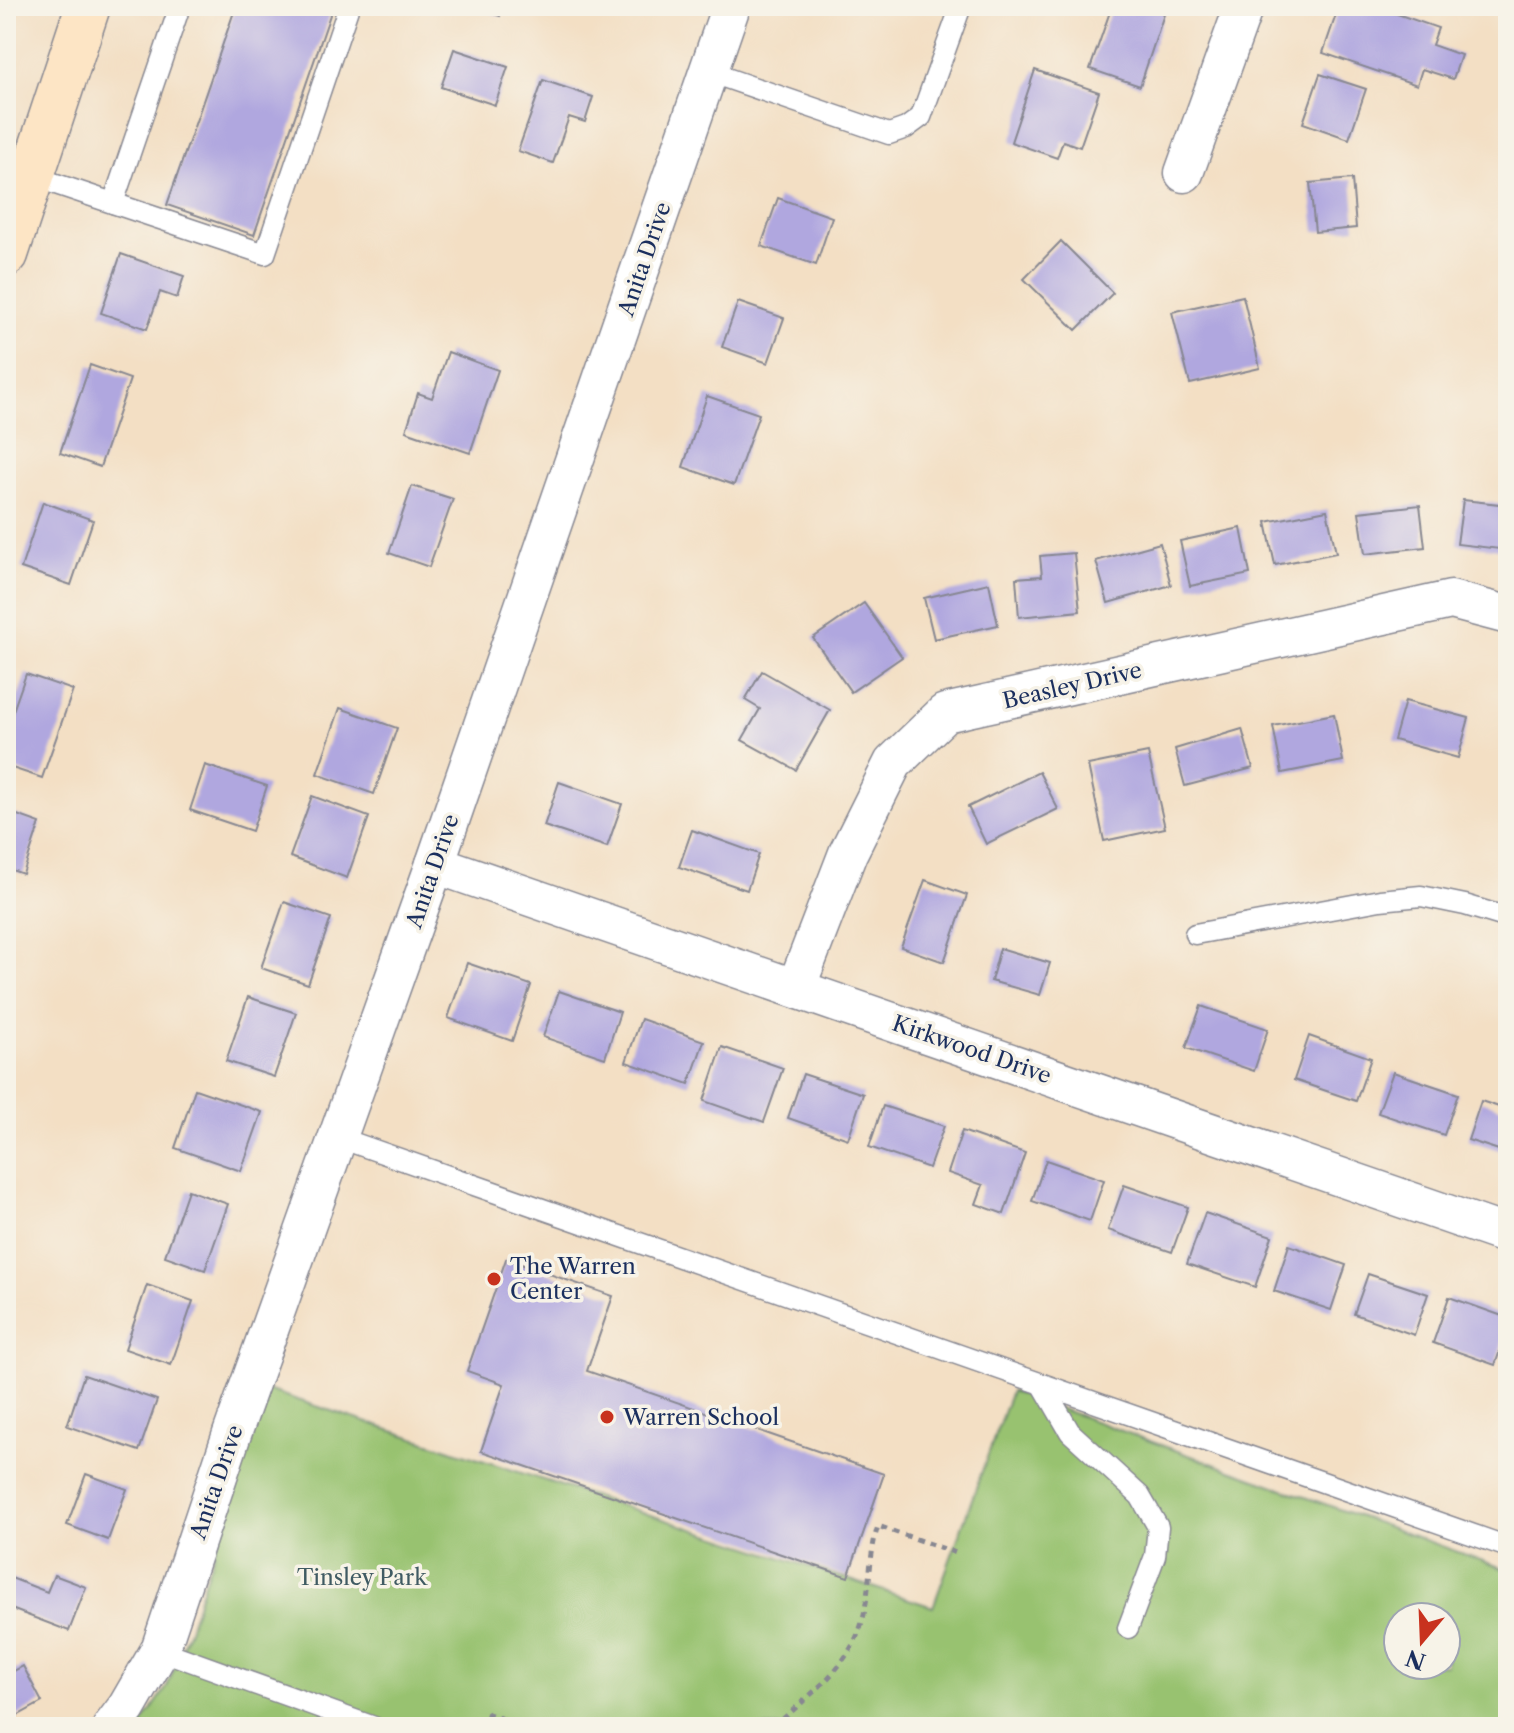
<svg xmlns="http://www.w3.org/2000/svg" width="1514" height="1733" font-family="'Libre Caslon Text',serif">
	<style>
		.green { fill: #98c26f; stroke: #5a7866; stroke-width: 2; fill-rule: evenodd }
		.building { fill: #b0a7df }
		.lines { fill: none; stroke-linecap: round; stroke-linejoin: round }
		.lane-casing { stroke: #878791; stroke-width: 23 }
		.street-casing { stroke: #878791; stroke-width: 41 }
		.secondary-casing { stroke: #878791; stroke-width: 47 }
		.path { stroke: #878791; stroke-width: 5; stroke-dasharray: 6 6; stroke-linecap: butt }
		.lane { stroke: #fff; stroke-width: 20 }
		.street { stroke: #fff; stroke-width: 38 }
		.secondary { stroke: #fde5c5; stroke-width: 44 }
		.poi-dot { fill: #c8321e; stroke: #f7f3e8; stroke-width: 3 }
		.labels { text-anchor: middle; stroke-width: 7; stroke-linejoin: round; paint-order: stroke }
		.street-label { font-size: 22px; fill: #1b2f5e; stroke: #f7f3e8 }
		.poi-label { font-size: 22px; fill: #1b2f5e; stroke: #f7f3e8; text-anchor: start }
		.park-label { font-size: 22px; fill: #405b63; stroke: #f7f3e8 }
	</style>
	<rect width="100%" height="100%" fill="#f7f3e8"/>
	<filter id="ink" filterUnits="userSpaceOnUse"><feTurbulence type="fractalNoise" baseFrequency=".0125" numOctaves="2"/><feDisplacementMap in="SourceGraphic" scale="16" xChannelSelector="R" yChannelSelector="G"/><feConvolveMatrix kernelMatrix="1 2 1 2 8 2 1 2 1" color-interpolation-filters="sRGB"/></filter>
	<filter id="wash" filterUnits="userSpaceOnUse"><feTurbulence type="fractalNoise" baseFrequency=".006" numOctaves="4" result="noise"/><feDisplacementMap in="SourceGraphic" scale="32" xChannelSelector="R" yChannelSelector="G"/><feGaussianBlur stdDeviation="1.8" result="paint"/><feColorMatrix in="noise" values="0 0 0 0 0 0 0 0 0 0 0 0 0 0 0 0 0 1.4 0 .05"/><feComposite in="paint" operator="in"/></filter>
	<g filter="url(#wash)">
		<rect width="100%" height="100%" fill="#f3dfc4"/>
		<path class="green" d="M267 1390 933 1607 1011 1391 1508 1570V1727H140L167 1687 189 1629ZM1398 1617H1446V1665H1398Z"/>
		<g id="blocks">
			<g class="building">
				<polygon points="236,6 333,6 254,235 167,205"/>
				<polygon points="472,6 503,6 500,16"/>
				<polygon points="1112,6 1151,6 1165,11 1140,86 1090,69"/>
				<polygon points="1339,6 1374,6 1438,28 1432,45 1461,55 1453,79 1422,69 1417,85 1323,53"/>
				<polygon points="454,49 508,67 495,105 441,87"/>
				<polygon points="1035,70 1099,92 1080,147 1063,141 1057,158 1011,142"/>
				<polygon points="1320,74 1366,89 1349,139 1303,123"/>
				<polygon points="543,80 593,97 585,122 569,117 553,163 518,151"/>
				<polygon points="1352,179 1356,228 1315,232 1310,183"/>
				<polygon points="778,198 832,217 816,265 761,246"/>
				<polygon points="1061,241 1113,293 1076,330 1024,279"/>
				<polygon points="121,254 184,276 177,298 160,292 147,329 101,313"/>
				<polygon points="1243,296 1260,368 1190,384 1172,312"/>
				<polygon points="738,302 784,318 768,363 722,347"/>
				<polygon points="448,352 498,370 470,453 406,431 418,393 432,398"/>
				<polygon points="90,365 130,379 100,467 60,453"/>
				<polygon points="707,396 759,414 734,485 683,467"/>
				<polygon points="412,486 453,499 429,567 389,553"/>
				<polygon points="1463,500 1508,505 1508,550 1457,544"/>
				<polygon points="43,502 93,520 71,585 21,568"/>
				<polygon points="1420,505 1425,547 1365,554 1359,512"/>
				<polygon points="1327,510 1336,553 1275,565 1266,522"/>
				<polygon points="1241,528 1250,574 1190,586 1180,541"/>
				<polygon points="1160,543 1171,585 1108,603 1096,561"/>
				<polygon points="1074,553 1080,611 1019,617 1016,578 1042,576 1040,556"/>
				<polygon points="989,583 998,625 934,639 924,598"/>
				<polygon points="864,603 902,657 851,692 813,638"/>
				<polygon points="762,671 830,710 796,770 742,740 760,709 745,700"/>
				<polygon points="26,674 73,690 42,778 6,766 6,731"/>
				<polygon points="1405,701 1469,718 1458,758 1394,740"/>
				<polygon points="340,708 397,728 374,794 317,774"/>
				<polygon points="1334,714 1343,761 1282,773 1273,726"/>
				<polygon points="1242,729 1253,768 1185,786 1175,749"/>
				<polygon points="1148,753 1165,828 1104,841 1088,765"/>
				<polygon points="205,765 267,786 252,831 190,810"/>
				<polygon points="1039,772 1058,809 986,844 968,807"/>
				<polygon points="559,782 622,804 607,847 544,826"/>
				<polygon points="312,796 369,817 347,878 290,857"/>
				<polygon points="6,811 40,823 23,874 6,868"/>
				<polygon points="692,830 759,854 747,890 679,867"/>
				<polygon points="925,880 967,895 944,962 901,947"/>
				<polygon points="284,902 331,918 308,984 261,968"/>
				<polygon points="1000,948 1050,963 1040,995 991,981"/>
				<polygon points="467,963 531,985 512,1041 448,1018"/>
				<polygon points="559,991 620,1012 605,1058 543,1037"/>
				<polygon points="248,997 296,1013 274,1077 226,1061"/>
				<polygon points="1201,1006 1268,1029 1254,1071 1186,1048"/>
				<polygon points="641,1019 704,1041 689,1084 626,1062"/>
				<polygon points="1309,1036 1371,1058 1356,1101 1294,1080"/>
				<polygon points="722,1047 783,1068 764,1122 704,1101"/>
				<polygon points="1393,1072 1458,1094 1444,1135 1378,1113"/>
				<polygon points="803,1074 863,1094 848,1139 788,1118"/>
				<polygon points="195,1089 262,1112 241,1171 175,1148"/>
				<polygon points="1481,1101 1508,1110 1508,1153 1468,1140"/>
				<polygon points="883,1106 944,1126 929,1168 869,1147"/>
				<polygon points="962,1131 1025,1153 1004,1214 976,1204 983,1185 948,1173"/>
				<polygon points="1046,1160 1104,1180 1090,1221 1032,1201"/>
				<polygon points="1124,1185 1188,1207 1172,1252 1108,1230"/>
				<polygon points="188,1190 228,1204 205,1270 165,1256"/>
				<polygon points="1205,1213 1272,1236 1255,1287 1187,1264"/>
				<polygon points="1289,1245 1346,1265 1331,1310 1274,1291"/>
				<polygon points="506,1259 613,1296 587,1371 884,1474 848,1577 481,1451 504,1384 467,1371"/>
				<polygon points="1368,1274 1428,1294 1414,1335 1354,1314"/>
				<polygon points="147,1285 193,1301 171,1365 125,1349"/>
				<polygon points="1449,1297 1508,1318 1508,1327 1495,1365 1433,1343"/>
				<polygon points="84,1375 157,1400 139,1451 67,1426"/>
				<polygon points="86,1474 127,1489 108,1540 67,1525"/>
				<polygon points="54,1575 86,1587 69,1631 6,1607 6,1576 47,1592"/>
				<polygon points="23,1666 42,1702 6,1722 6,1675"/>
			</g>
		</g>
	</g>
	<g filter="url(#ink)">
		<use href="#blocks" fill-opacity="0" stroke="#878791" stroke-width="2"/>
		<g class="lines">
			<g class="lane-casing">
				<g id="lane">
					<polyline points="709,72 889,134 906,128 921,117 961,6"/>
					<polyline points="32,176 265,254 349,6"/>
					<polyline points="113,203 180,6"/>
					<polyline points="1195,934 1380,900 1421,896 1465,905 1508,918"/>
					<polyline points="337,1137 1508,1547"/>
					<polyline points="1042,1384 1070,1432 1140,1496 1158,1527 1155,1556 1128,1628"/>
					<polyline points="160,1650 374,1727"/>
				</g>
			</g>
			<g class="street-casing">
				<g id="street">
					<polyline points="1184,173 1244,6"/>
					<polyline points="435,864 1508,1235"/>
					<polyline points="796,988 848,853 893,763 945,713 1451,600 1508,615"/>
					<polyline points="112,1727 127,1707 160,1650 232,1434 435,864 731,6"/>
				</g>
			</g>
			<g class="secondary-casing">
				<polyline id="secondary" points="6,254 88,6"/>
			</g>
			<g class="path">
				<polyline points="486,1713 525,1727"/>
				<path d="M774 1727C804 1699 840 1675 857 1636 871 1606 867 1560 878 1526L956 1553"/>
			</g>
			<use href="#lane" class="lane"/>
			<use href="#street" class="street"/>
			<use href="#secondary" class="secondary"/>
		</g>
	</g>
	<g class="poi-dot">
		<circle cx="494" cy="1279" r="8"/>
		<circle cx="607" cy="1417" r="8"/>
	</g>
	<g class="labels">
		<g class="street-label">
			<text transform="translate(644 259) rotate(-71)" y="8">Anita Drive</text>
			<text transform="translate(1072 685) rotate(-13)" y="8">Beasley Drive</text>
			<text transform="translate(432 871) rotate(-71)" y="8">Anita Drive</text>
			<text transform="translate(972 1049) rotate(19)" y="8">Kirkwood Drive</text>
			<text transform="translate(216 1482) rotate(-71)" y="8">Anita Drive</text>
		</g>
		<g class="poi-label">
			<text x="510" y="1274">The Warren<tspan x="510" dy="25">Center</tspan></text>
			<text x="623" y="1425">Warren School</text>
		</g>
		<g class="park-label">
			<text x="362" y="1585">Tinsley Park</text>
		</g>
	</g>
	<rect width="1514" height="1733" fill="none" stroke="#f7f3e8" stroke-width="32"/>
	<g transform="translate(1422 1641) rotate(199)"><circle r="38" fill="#f7f3e8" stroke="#9fa5b1" stroke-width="2"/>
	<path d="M0-6L14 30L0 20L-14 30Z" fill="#c8321e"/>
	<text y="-12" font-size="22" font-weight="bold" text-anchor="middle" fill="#1b2f5e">N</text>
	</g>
</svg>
